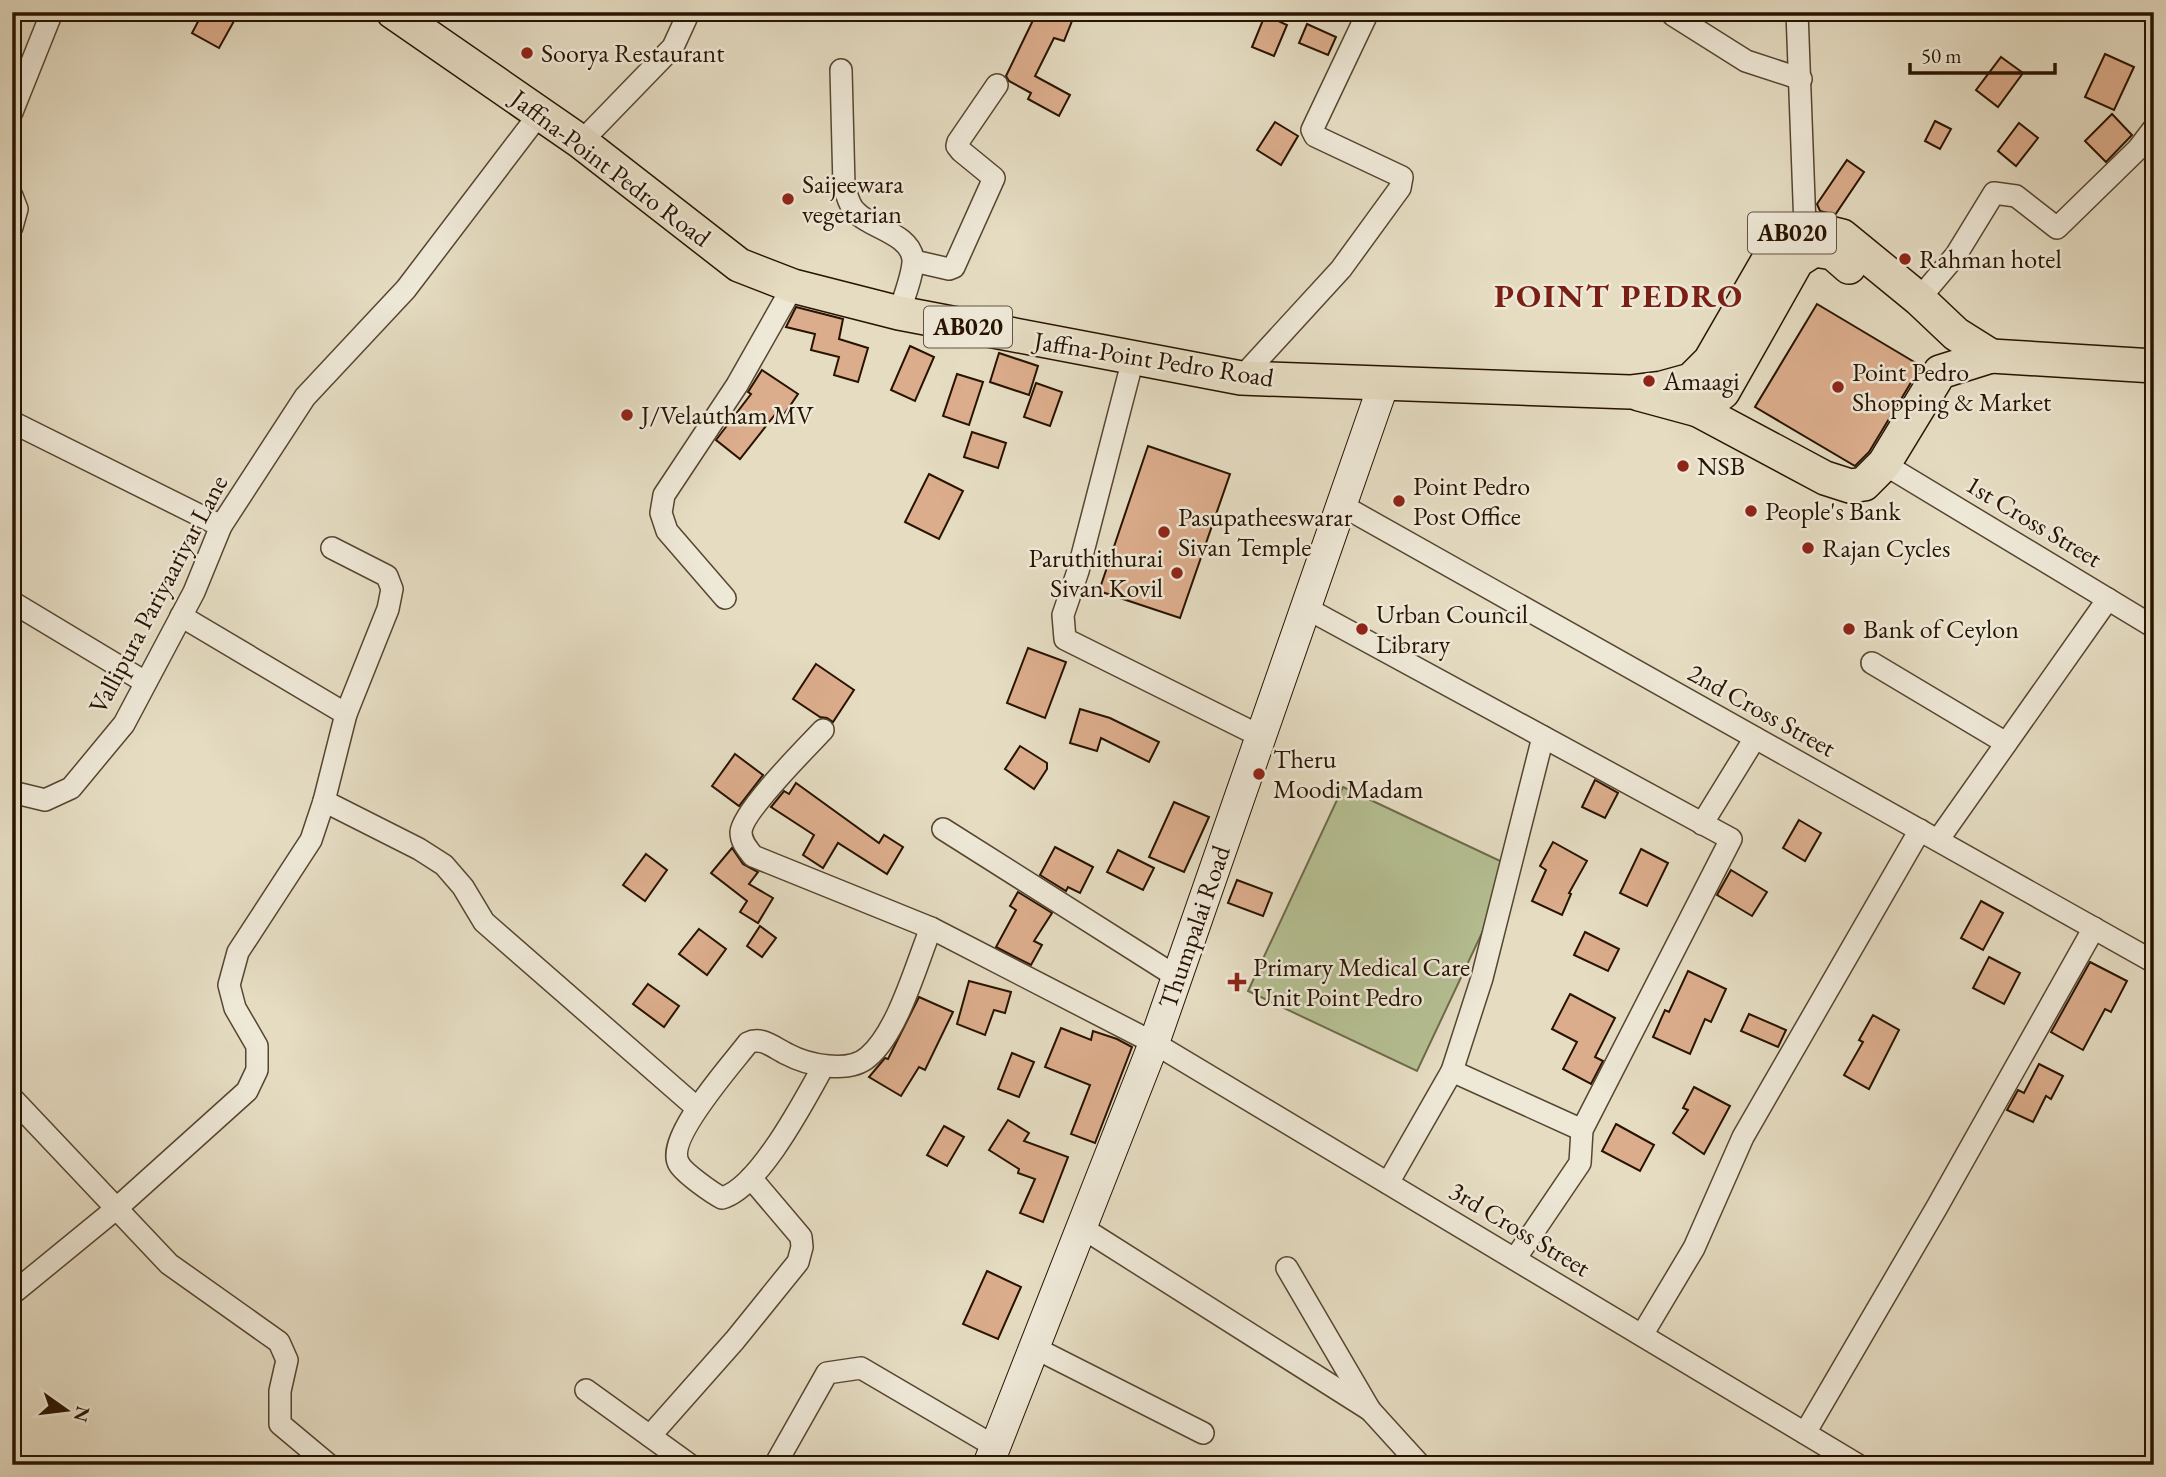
<svg xmlns="http://www.w3.org/2000/svg" width="2166" height="1477" font-family="'EB Garamond',serif">
	<style>
		.green { fill: #b5c093; stroke: #6e6a4a; stroke-width: 2 }
		.building { fill: #dcad8c; stroke: #281300; stroke-width: 2 }
		.lines { fill: none; stroke-linecap: round; stroke-linejoin: round }
		.street-casing { stroke: #574530; stroke-width: 24 }
		.secondary-casing { stroke: #281300; stroke-width: 32 }
		.primary-casing { stroke: #281300; stroke-width: 36 }
		.street { stroke: #eee8d7; stroke-width: 21 }
		.secondary { stroke: #eee8d7; stroke-width: 30 }
		.primary { stroke: #e5dcc2; stroke-width: 33 }
		.poi-dot { fill: #8f2418; stroke: #eee8d7; stroke-width: 2.5 }
		.labels { text-anchor: middle; stroke-width: 5; stroke-linejoin: round; paint-order: stroke }
		.shield { fill: #eee8d7; stroke: #635340; stroke-width: 2 }
		.shield-label { font-size: 24px; font-weight: bold; fill: #281300 }
		.poi-label { font-size: 26px; fill: #281300; stroke: #eee8d7; text-anchor: start }
		.street-label { font-size: 26px; fill: #281300; stroke: #eee8d7 }
		.district-label { font-size: 33px; font-weight: bold; letter-spacing: 2px; fill: #7a1f14; stroke: #eee8d7 }
	</style>
	<rect width="100%" height="100%" fill="#e5dcc2"/>
	<filter id="stains"><feTurbulence type="fractalNoise" baseFrequency=".00286" numOctaves="4"/><feColorMatrix values="0 0 0 0 .2 0 0 0 0 .09 0 0 0 0 .02 0 0 0 .5 -.17"/></filter>
	<radialGradient id="worn" r=".72"><stop offset=".6" stop-color="#630" stop-opacity="0"/><stop offset="1" stop-color="#630" stop-opacity=".3"/></radialGradient>
	<polygon class="green" points="1343,787 1513,867 1417,1071 1248,991"/>
	<g class="building">
		<polygon points="203,12 239,12 219,48 192,33"/>
		<polygon points="1037,12 1064,12 1074,16 1064,41 1054,38 1035,76 1070,95 1059,116 1028,99 1031,93 1009,81 1006,76"/>
		<polygon points="1265,15 1287,25 1274,56 1252,47"/>
		<polygon points="1307,24 1336,37 1328,55 1299,43"/>
		<polygon points="2105,54 2134,67 2114,110 2085,97"/>
		<polygon points="2001,57 2023,73 1998,107 1976,90"/>
		<polygon points="2112,114 2132,135 2106,162 2085,141"/>
		<polygon points="1935,121 1951,129 1940,149 1925,141"/>
		<polygon points="1275,122 1298,136 1281,165 1257,150"/>
		<polygon points="2019,123 2038,138 2016,166 1998,151"/>
		<polygon points="1847,160 1864,172 1835,215 1820,211 1817,204"/>
		<polygon points="1817,304 1921,366 1869,452 1855,466 1755,407"/>
		<polygon points="796,307 843,319 839,339 868,348 858,382 834,375 839,357 811,350 815,334 786,327"/>
		<polygon points="910,346 934,357 915,401 891,390"/>
		<polygon points="999,353 1038,366 1029,395 990,382"/>
		<polygon points="762,370 798,394 783,416 777,412 740,459 716,440 751,394 748,392"/>
		<polygon points="957,374 983,382 969,425 943,416"/>
		<polygon points="1036,383 1062,392 1050,426 1024,417"/>
		<polygon points="972,432 1006,443 998,468 964,457"/>
		<polygon points="1148,446 1230,474 1180,618 1099,591"/>
		<polygon points="929,474 963,491 939,539 905,522"/>
		<polygon points="1028,648 1066,662 1045,718 1007,703"/>
		<polygon points="816,664 854,690 833,722 827,718 820,717 793,699"/>
		<polygon points="1080,709 1110,718 1159,742 1149,762 1101,738 1097,751 1070,743"/>
		<polygon points="1020,746 1047,763 1047,769 1034,789 1005,769"/>
		<polygon points="735,754 763,775 739,806 712,786"/>
		<polygon points="1595,780 1618,793 1605,818 1582,807"/>
		<polygon points="796,783 879,843 884,835 903,847 887,874 838,843 823,868 803,855 814,835 771,807 784,791 789,794"/>
		<polygon points="1174,802 1209,817 1184,872 1149,857"/>
		<polygon points="1799,820 1821,833 1805,861 1783,848"/>
		<polygon points="1553,842 1587,861 1569,893 1571,894 1562,915 1532,901 1546,870 1540,866"/>
		<polygon points="1055,847 1093,867 1080,893 1068,887 1066,891 1040,875"/>
		<polygon points="732,848 743,864 758,872 749,884 773,898 758,923 740,912 747,901 711,873"/>
		<polygon points="1641,849 1668,863 1647,906 1620,893"/>
		<polygon points="1118,850 1154,868 1143,890 1107,872"/>
		<polygon points="646,854 667,870 645,901 623,885"/>
		<polygon points="1731,870 1767,892 1752,916 1717,895"/>
		<polygon points="1237,880 1272,893 1263,916 1228,903"/>
		<polygon points="1018,892 1052,913 1034,941 1042,945 1031,965 996,947 1016,910 1010,906"/>
		<polygon points="1981,901 2003,913 1983,950 1961,938"/>
		<polygon points="760,926 776,938 762,957 747,946"/>
		<polygon points="699,929 726,949 707,975 679,954"/>
		<polygon points="1585,932 1619,949 1608,971 1574,955"/>
		<polygon points="1989,957 2020,973 2004,1004 1973,988"/>
		<polygon points="2090,962 2127,981 2111,1012 2105,1009 2083,1050 2051,1032"/>
		<polygon points="1688,971 1726,989 1711,1022 1705,1019 1690,1054 1653,1037 1665,1010 1669,1012"/>
		<polygon points="969,981 1011,992 1005,1013 994,1010 985,1035 957,1024"/>
		<polygon points="648,984 679,1006 664,1027 633,1004"/>
		<polygon points="1570,994 1615,1018 1595,1057 1603,1061 1591,1084 1563,1069 1577,1042 1552,1029"/>
		<polygon points="919,997 953,1012 925,1070 919,1067 901,1096 869,1077 885,1058 888,1059"/>
		<polygon points="1749,1014 1786,1030 1778,1047 1741,1031"/>
		<polygon points="1873,1015 1899,1030 1869,1089 1844,1075 1863,1042 1859,1040"/>
		<polygon points="1061,1028 1091,1040 1093,1031 1117,1039 1132,1047 1095,1143 1071,1134 1090,1085 1045,1067"/>
		<polygon points="1012,1053 1034,1062 1019,1097 998,1089"/>
		<polygon points="2039,1064 2063,1076 2051,1099 2046,1096 2033,1122 2007,1110 2018,1090 2024,1093"/>
		<polygon points="1694,1087 1730,1106 1704,1154 1673,1133 1688,1110 1683,1108"/>
		<polygon points="1008,1120 1029,1133 1024,1141 1068,1157 1043,1222 1020,1213 1035,1179 1018,1173 1019,1169 989,1150"/>
		<polygon points="1616,1124 1654,1145 1640,1171 1602,1151"/>
		<polygon points="944,1126 964,1137 947,1166 927,1155"/>
		<polygon points="987,1271 1021,1287 998,1339 963,1324"/>
	</g>
	<g class="lines">
		<g class="street-casing">
			<g id="street">
				<polyline points="1797,12 1805,227"/>
				<polyline points="1673,15 1746,61 1801,79"/>
				<path d="M841 70 844 186C847 194 848 204 855 211 869 228 910 233 913 259 914 272 903 300 899 313"/>
				<polyline points="12,112 52,12"/>
				<polyline points="581,142 673,47 689,12"/>
				<polyline points="12,196 17,209 12,227"/>
				<polyline points="914,261 949,269 954,267 994,178 961,151 957,146 958,142 997,85"/>
				<polyline points="1919,299 1956,255 1994,193 2016,196 2057,228 2138,149 2154,128"/>
				<polyline points="1133,359 1078,571 1063,615 1065,639 1260,736"/>
				<polyline points="1241,378 1341,269 1400,188 1402,177 1315,136 1312,130 1368,12"/>
				<polyline points="12,422 221,526"/>
				<polyline points="1884,464 2154,627"/>
				<polyline points="1343,506 2154,962"/>
				<polyline points="725,598 667,531 661,513 664,495 737,385 793,286"/>
				<polyline points="12,602 145,682"/>
				<polyline points="1306,608 1731,839 1582,1130 1580,1163 1515,1259"/>
				<polyline points="181,616 346,714"/>
				<polyline points="1872,663 2006,743"/>
				<path d="M823 730C807 747 742 812 741 832 741 842 747 848 753 856L931 928 1154 1043 1858 1465"/>
				<polyline points="12,792 45,800 71,788 124,724 194,592 221,526 305,397 406,289 540,113"/>
				<polyline points="324,801 419,849 444,865 463,887 484,922 697,1108"/>
				<polyline points="1702,824 1755,738"/>
				<polyline points="943,829 1177,977"/>
				<polyline points="1938,840 2108,599"/>
				<path d="M823 1067C804 1101 759 1188 722 1198 712 1193 684 1173 679 1164 664 1139 733 1063 748 1043 762 1036 774 1048 787 1054 807 1065 849 1074 868 1057 898 1032 916 965 931 928"/>
				<polyline points="1452,1071 1582,1130"/>
				<polyline points="12,1098 169,1264 279,1342 287,1360 280,1391 280,1424 329,1465"/>
				<polyline points="1388,1183 1452,1071 1482,978 1543,737"/>
				<polyline points="1081,1227 1370,1410"/>
				<polyline points="1287,1268 1370,1410 1420,1465"/>
				<polyline points="12,1294 117,1208 247,1091 257,1070 257,1046 235,1008 229,985 238,952 311,840 324,801 346,714 388,609 392,589 387,576 332,548"/>
				<polyline points="1642,1335 1694,1248 1743,1137 1920,830"/>
				<polyline points="1033,1347 1203,1433"/>
				<polyline points="586,1390 690,1465"/>
				<polyline points="1805,1433 1937,1207 2094,928"/>
				<polyline points="650,1436 735,1340 798,1262 802,1247 801,1237 751,1178"/>
				<polyline points="775,1465 827,1373 861,1368 994,1446"/>
			</g>
		</g>
		<g class="secondary-casing">
			<polyline id="secondary" points="988,1465 1154,1043 1384,383"/>
		</g>
		<g class="primary-casing">
			<g id="primary">
				<polyline points="393,12 581,142 739,265 793,286 899,313 1241,378 1630,392 1662,388 1691,380 1710,361 1781,238 1805,227 1842,236 1919,299 1956,334 1991,356"/>
				<polyline points="1970,353 1991,356 2154,366"/>
				<polyline points="1639,394 1698,410 1723,392 1797,261 1814,250 1833,253 1849,267"/>
				<polyline points="1698,410 1825,478 1850,486 1864,484 1884,464 1940,372 1991,356"/>
			</g>
		</g>
		<use href="#street" class="street"/>
		<use href="#secondary" class="secondary"/>
		<use href="#primary" class="primary"/>
	</g>
	<g class="poi-dot">
		<circle cx="527" cy="53" r="7"/>
		<circle cx="788" cy="199" r="7"/>
		<circle cx="1905" cy="259" r="7"/>
		<circle cx="1649" cy="381" r="7"/>
		<circle cx="1838" cy="387" r="7"/>
		<circle cx="627" cy="415" r="7"/>
		<circle cx="1683" cy="466" r="7"/>
		<circle cx="1399" cy="501" r="7"/>
		<circle cx="1751" cy="511" r="7"/>
		<circle cx="1164" cy="532" r="7"/>
		<circle cx="1808" cy="548" r="7"/>
		<circle cx="1177" cy="573" r="7"/>
		<circle cx="1362" cy="629" r="7"/>
		<circle cx="1849" cy="629" r="7"/>
		<circle cx="1259" cy="774" r="7"/>
		<path d="M1233.5 971.5h7v7h7v7h-7v7h-7v-7h-7v-7h7z"/>
	</g>
	<g class="labels">
		<g class="shield">
			<rect x="1748" y="212.5" width="88" height="41" rx="5"/>
			<rect x="924" y="306.5" width="88" height="41" rx="5"/>
		</g>
		<g class="shield-label">
			<text x="1792" y="241">AB020</text>
			<text x="968" y="335">AB020</text>
		</g>
		<g class="poi-label">
			<text x="541" y="62">Soorya Restaurant</text>
			<text x="802" y="193">Saijeewara<tspan x="802" dy="30">vegetarian</tspan></text>
			<text x="1919" y="268">Rahman hotel</text>
			<text x="1852" y="381">Point Pedro<tspan x="1852" dy="30">Shopping &amp; Market</tspan></text>
			<text x="1663" y="390">Amaagi</text>
			<text x="641" y="424">J/Velautham MV</text>
			<text x="1697" y="475">NSB</text>
			<text x="1413" y="495">Point Pedro<tspan x="1413" dy="30">Post Office</tspan></text>
			<text x="1765" y="520">People's Bank</text>
			<text x="1178" y="526">Pasupatheeswarar<tspan x="1178" dy="30">Sivan Temple</tspan></text>
			<text x="1822" y="557">Rajan Cycles</text>
			<text x="1163" y="567" text-anchor="end">Paruthithurai<tspan x="1163" dy="30">Sivan Kovil</tspan></text>
			<text x="1376" y="623">Urban Council<tspan x="1376" dy="30">Library</tspan></text>
			<text x="1863" y="638">Bank of Ceylon</text>
			<text x="1273" y="768">Theru<tspan x="1273" dy="30">Moodi Madam</tspan></text>
			<text x="1253" y="976">Primary Medical Care<tspan x="1253" dy="30">Unit Point Pedro</tspan></text>
		</g>
		<g class="street-label">
			<text transform="translate(611 168) rotate(37)" y="9">Jaffna-Point Pedro Road</text>
			<text transform="translate(1154 359) rotate(9)" y="9">Jaffna-Point Pedro Road</text>
			<text transform="translate(2034 521) rotate(31)" y="9">1st Cross Street</text>
			<text transform="translate(158 594) rotate(-62)" y="9">Vallipura Pariyaariyar Lane</text>
			<text transform="translate(1762 710) rotate(29)" y="9">2nd Cross Street</text>
			<text transform="translate(1194 927) rotate(-71)" y="9">Thumpalai Road</text>
			<text transform="translate(1520 1229) rotate(31)" y="9">3rd Cross Street</text>
		</g>
		<g class="district-label">
			<text x="1619" y="307">POINT PEDRO</text>
		</g>
	</g>
	<rect width="2166" height="1477" fill="none" stroke="#e5dcc2" stroke-width="42"/>
	<rect x="14" y="14" width="2138" height="1449" fill="none" stroke="#281300" stroke-width="3.5"/>
	<rect x="21" y="21" width="2124" height="1435" fill="none" stroke="#281300" stroke-width="2"/>
	<g transform="translate(66 1410) rotate(104)" stroke="#eee8d7" stroke-width="5" paint-order="stroke">
	<path d="M0-5L12 26L0 18L-12 26Z" fill="#281300"/>
	<text y="-10" font-size="19" font-weight="bold" text-anchor="middle" fill="#281300">N</text>
	</g>
	<path d="M1910 63v10h145v-10" fill="none" stroke="#281300" stroke-width="3.5"/>
	<text x="1921" y="63" font-size="21" fill="#281300" stroke="#eee8d7" stroke-width="5" paint-order="stroke">50 m</text>
	<rect width="100%" height="100%" filter="url(#stains)"/>
	<rect width="100%" height="100%" fill="url(#worn)"/>
</svg>
